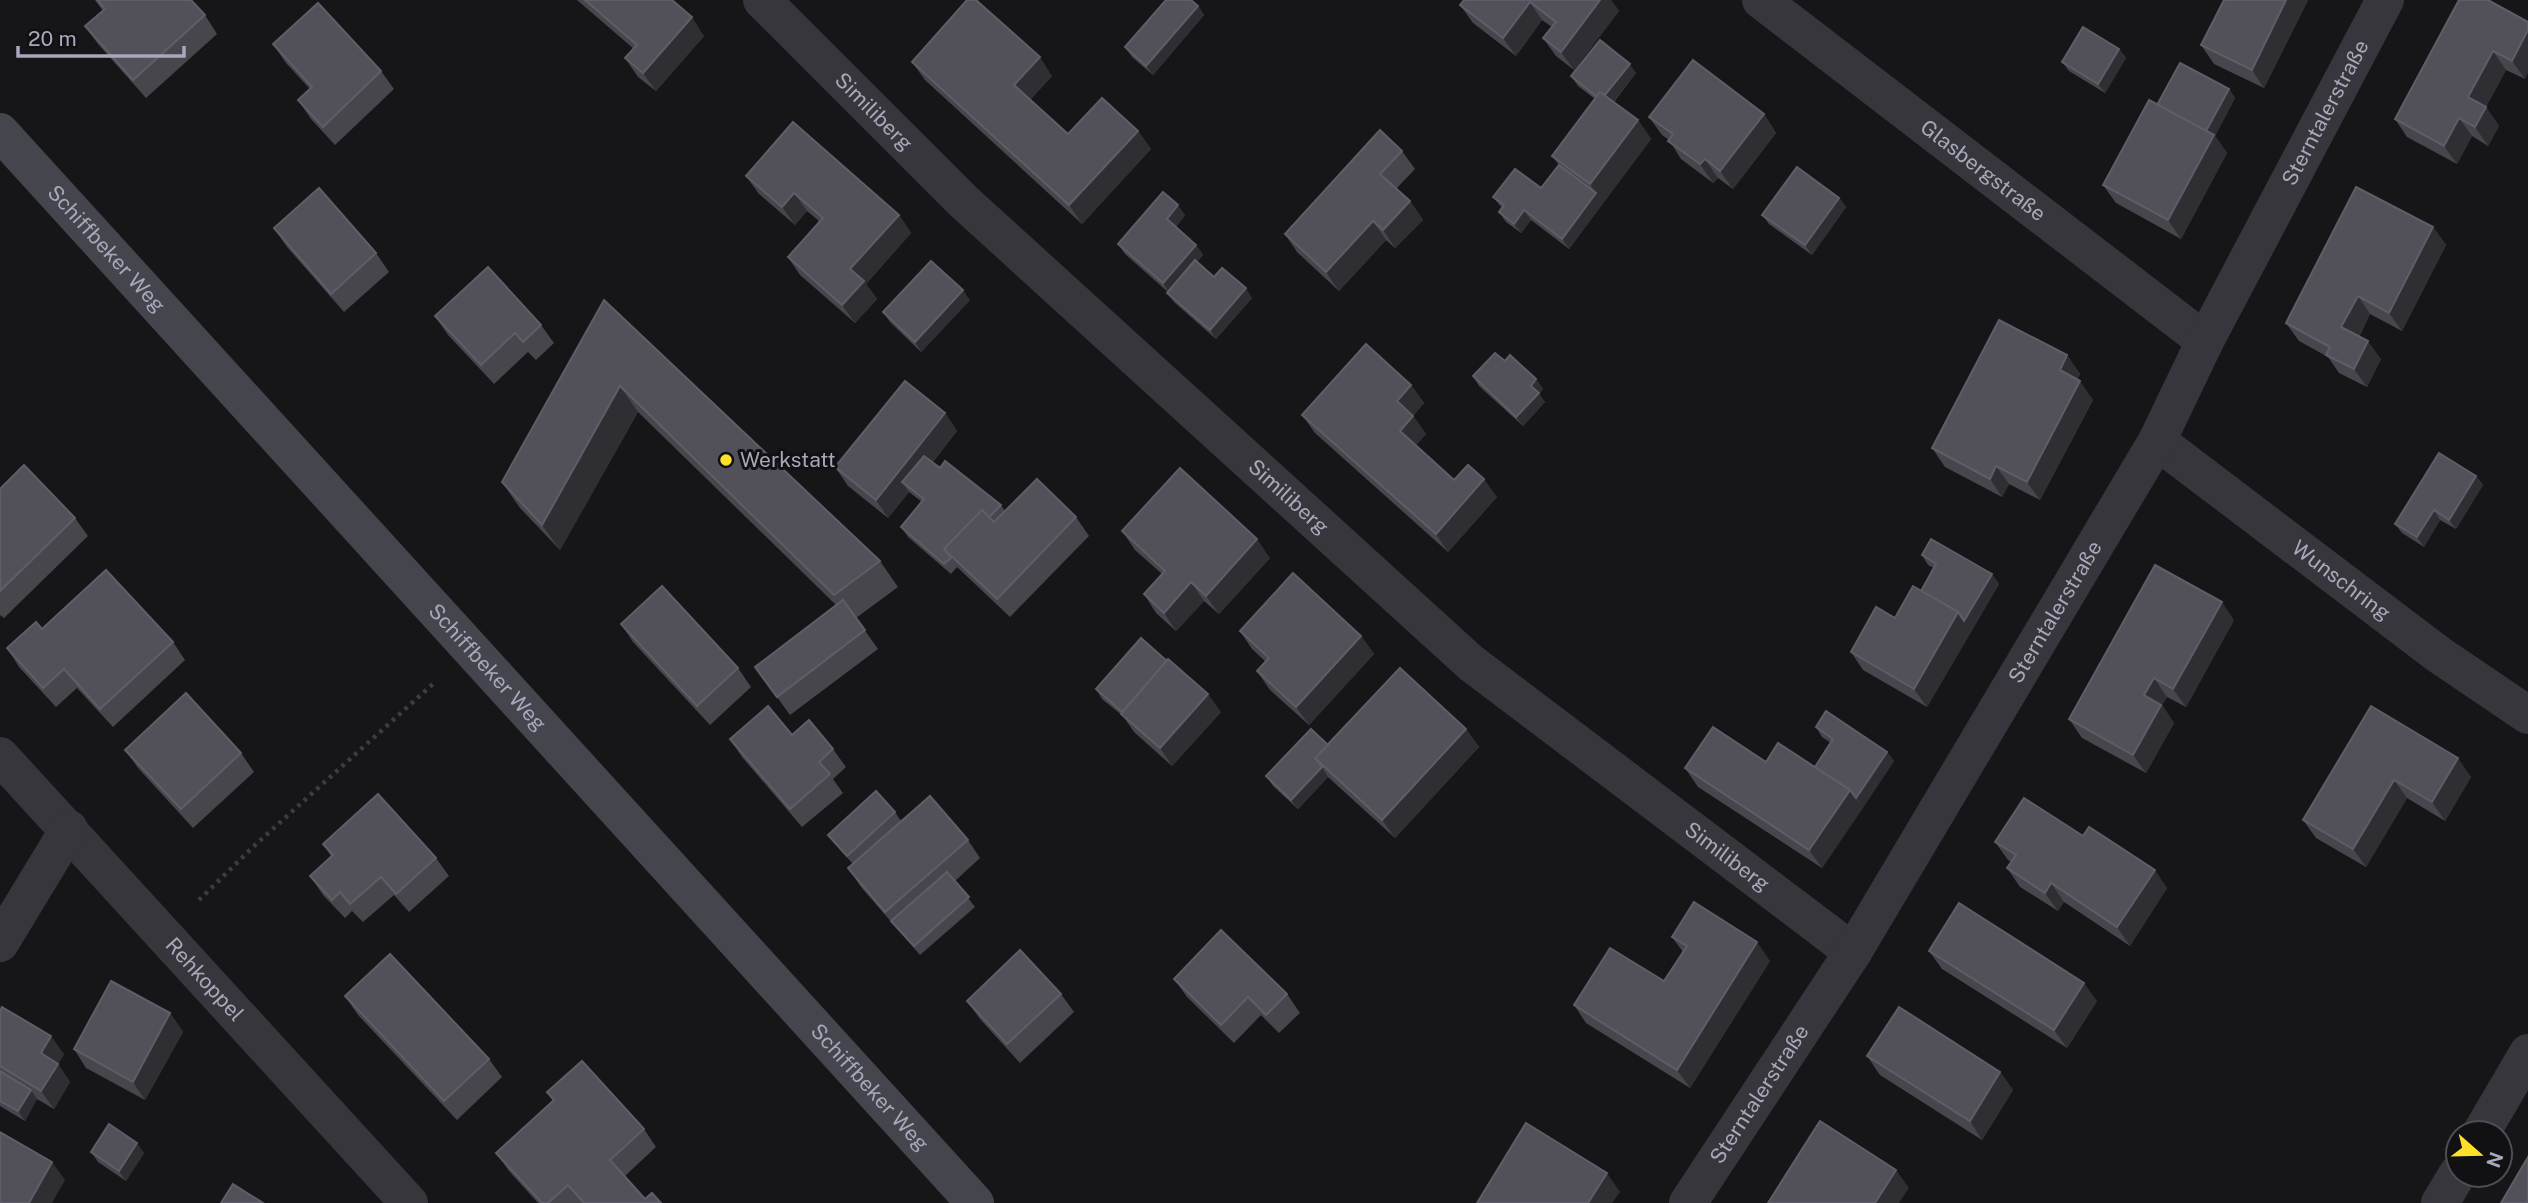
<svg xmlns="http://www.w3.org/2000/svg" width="2528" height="1203" font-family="'Public Sans',sans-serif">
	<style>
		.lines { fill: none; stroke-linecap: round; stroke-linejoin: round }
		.path { stroke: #3c3d44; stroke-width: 4.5; stroke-dasharray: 3.5 5; stroke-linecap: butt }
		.minor { stroke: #37363d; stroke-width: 38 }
		.secondary { stroke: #44454d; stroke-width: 38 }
		.wall { fill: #47464d }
		.shaded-wall { fill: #2f2e33 }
		.building { fill: #525159; stroke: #5f5e68; stroke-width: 2 }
		.poi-dot { fill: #fde029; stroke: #111013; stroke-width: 2.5 }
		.labels { text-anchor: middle; stroke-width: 6; stroke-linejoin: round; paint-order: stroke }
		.street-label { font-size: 21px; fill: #a7a8b9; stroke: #111013 }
		.poi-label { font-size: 21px; fill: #a7a8b9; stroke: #111013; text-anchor: start }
	</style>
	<rect width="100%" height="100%" fill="#161518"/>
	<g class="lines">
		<polyline class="path" points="199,900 254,846 434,683"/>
		<g class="minor">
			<path id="s1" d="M762 0 963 201 1471 663 1853 952"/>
			<path id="s2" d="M1761 0 2205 341"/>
			<path id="s3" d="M2157 441 2438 654 2528 715"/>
			<path id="s4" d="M0 756 409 1203"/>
			<polyline points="0,943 69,829"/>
			<polyline points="2481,1133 2528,1053"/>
			<path id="s5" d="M1688 1203 1853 952 2157 441 2205 341 2385 0"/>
			<polyline points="2440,1203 2458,1173"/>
		</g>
		<path class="secondary" id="s6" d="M0 132 975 1203"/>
	</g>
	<g class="wall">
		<polygon points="95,0 191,0 205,15 217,34 146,98 98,44 85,26 103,11"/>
		<polygon points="577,0 672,0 704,36 656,91 638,77 625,58 634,49"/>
		<polygon points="1611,0 1619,11 1574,70 1556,56 1543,38 1552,27 1542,20 1516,56 1473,23 1460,5"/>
		<polygon points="2224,0 2308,0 2264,88 2214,64 2201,45"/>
		<polygon points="2488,0 2525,79 2506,70 2486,107 2499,126 2488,146 2472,136 2457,164 2407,137 2395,119"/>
		<polygon points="1198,6 1204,15 1153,75 1132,57 1125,47"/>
		<polygon points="273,44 381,71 394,89 335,145 311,119 298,100 310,89 286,63"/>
		<polygon points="2119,49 2126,58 2105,93 2069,71 2062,62"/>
		<polygon points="912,62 1052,76 1030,100 1068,134 1138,131 1151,149 1082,224 925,80"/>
		<polygon points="1636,73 1614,102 1638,120 1651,139 1569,249 1531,220 1521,233 1506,222 1499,212 1502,208 1493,197 1541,188 1559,165 1552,156 1595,99 1578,86 1571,76"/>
		<polygon points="2229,89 2235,98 2215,136 2227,153 2181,239 2116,203 2103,185 2157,105"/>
		<polygon points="1764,114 1776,133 1733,189 1718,178 1713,183 1681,159 1669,140 1662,135 1649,117"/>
		<polygon points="1402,151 1415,169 1396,189 1410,201 1423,220 1395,248 1386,240 1339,291 1297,252 1285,234"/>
		<polygon points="746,176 899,215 911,233 866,284 877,299 855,323 800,275 788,257 819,221 807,211 795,225 759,194"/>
		<polygon points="1839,198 1846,207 1812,255 1769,224 1762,215"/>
		<polygon points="1185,215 1176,227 1196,245 1203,255 1197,262 1214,277 1252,298 1216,339 1174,302 1167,293 1168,292 1125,254 1118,244"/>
		<polygon points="2433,227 2446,245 2402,331 2370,314 2359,337 2381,359 2367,387 2339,373 2328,357 2299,341 2286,323"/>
		<polygon points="274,228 376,253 389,272 344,312 287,247"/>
		<polygon points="604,300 880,561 898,587 856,618 878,649 790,715 755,667 836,605 638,412 560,550 520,508 502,482"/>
		<polygon points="970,300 921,352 890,322 883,312"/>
		<polygon points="435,316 541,325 554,343 536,360 528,352 494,384 448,335"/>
		<polygon points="2067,355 2080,374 2077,380 2093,400 2040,500 2009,484 2002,497 1945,467 1932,448"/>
		<polygon points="1505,361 1536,379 1543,389 1539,394 1545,402 1523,426 1479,386 1473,376"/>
		<polygon points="1411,385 1424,403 1413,416 1426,434 1416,445 1454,480 1497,497 1448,552 1315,433 1302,415"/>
		<polygon points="945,413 957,431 933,462 1001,505 1005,511 1076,517 1089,536 1010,617 957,567 951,574 908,537 901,527 922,502 909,492 888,518 848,486 835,467"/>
		<polygon points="2476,476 2483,485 2456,529 2440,520 2424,547 2402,533 2395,524"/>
		<polygon points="0,489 75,518 88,536 4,618 0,615"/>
		<polygon points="1122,531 1270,558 1219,614 1204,601 1176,631 1156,613 1144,594 1162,574 1135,550"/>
		<polygon points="1922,555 1992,574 1999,584 1927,707 1863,670 1851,652 1895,618 1921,591 1934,568 1928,565"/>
		<polygon points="2234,620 2186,707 2167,697 2162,705 2174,723 2146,773 2082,738 2069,719"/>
		<polygon points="621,624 738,668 751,687 710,725 633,642"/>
		<polygon points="42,629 173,642 185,660 113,727 77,688 56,707 19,667 7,648"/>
		<polygon points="1240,631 1361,636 1374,654 1309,725 1270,690 1257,671 1266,662 1252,649"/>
		<polygon points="1096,689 1221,712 1172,766 1134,732 1123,716 1102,699"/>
		<polygon points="2371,706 2471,777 2445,821 2407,798 2366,867 2316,838 2303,820"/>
		<polygon points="1816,727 1887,752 1894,761 1822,868 1698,787 1685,768 1766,762 1815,767 1831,743 1822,737"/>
		<polygon points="1466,729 1479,747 1395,838 1328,777 1298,809 1273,786 1266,776 1328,745"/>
		<polygon points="730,739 833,749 846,767 833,779 843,793 802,827 742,757"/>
		<polygon points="125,750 241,753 254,772 193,828 138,768"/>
		<polygon points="895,812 901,821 968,840 980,858 955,881 975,907 920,955 861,887 848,868 853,864 835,844 828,835"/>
		<polygon points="2083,836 2167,888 2130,946 2064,902 2058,911 2020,887 2007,868 2012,862 2008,860 1995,842"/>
		<polygon points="323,844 436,858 449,876 409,912 394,895 363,922 352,911 345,918 323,895 310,876 331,856"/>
		<polygon points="1672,937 1770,961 1690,1088 1586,1023 1574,1005 1664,981 1683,952"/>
		<polygon points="1929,951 2097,1001 2067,1048 1942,969"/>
		<polygon points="1174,979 1287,994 1300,1013 1279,1033 1261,1015 1234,1043 1187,997"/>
		<polygon points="1061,994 1074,1012 1020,1063 980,1019 967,1001"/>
		<polygon points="345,996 489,1059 502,1077 457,1120 358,1015"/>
		<polygon points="0,1011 64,1054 58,1064 70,1082 54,1109 37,1099 25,1121 0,1106"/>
		<polygon points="170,1013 183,1032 145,1100 86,1068 74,1049"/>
		<polygon points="1867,1056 2000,1072 2013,1090 1982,1140 1880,1075"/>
		<polygon points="547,1092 644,1129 656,1147 625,1176 645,1199 661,1203 538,1203 509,1171 496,1153 553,1101"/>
		<polygon points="91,1152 144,1153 126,1181 98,1162"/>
	</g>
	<g class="shaded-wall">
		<polygon points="1600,0 1611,0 1619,11 1574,70 1561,52"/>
		<polygon points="2286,0 2308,0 2264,88 2252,70"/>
		<polygon points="1530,2 1542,20 1516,56 1503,38"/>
		<polygon points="1198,6 1204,15 1153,75 1146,66"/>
		<polygon points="692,17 704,36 656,91 643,73"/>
		<polygon points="2528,30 2528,73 2525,79 2512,61"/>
		<polygon points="2119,49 2126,58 2105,93 2098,84"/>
		<polygon points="2493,51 2506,70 2481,116 2468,97"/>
		<polygon points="1040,57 1052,76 1026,104 1014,85"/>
		<polygon points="1630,64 1636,73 1607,110 1601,100"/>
		<polygon points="2229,89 2235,98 2215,136 2227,153 2181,239 2168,220 2204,135"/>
		<polygon points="2486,107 2499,126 2488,146 2475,127"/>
		<polygon points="1764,114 1776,133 1733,189 1720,171"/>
		<polygon points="2459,118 2472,136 2457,164 2444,146"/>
		<polygon points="1638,120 1651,139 1569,249 1562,239 1596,193 1590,184"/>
		<polygon points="1138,131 1151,149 1082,224 1069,205"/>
		<polygon points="1705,159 1718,178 1713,183 1700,164"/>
		<polygon points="794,193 807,211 795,225 782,207"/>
		<polygon points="1839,198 1846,207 1812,255 1805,245"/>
		<polygon points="1410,201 1423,220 1395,248 1383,230"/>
		<polygon points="1178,205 1185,215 1174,229 1167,219"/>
		<polygon points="1524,210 1531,220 1521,233 1514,224"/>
		<polygon points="899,215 911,233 866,284 877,299 855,323 842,305 850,269"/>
		<polygon points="1373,221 1386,240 1339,291 1326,272"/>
		<polygon points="2433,227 2446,245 2402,331 2389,313"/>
		<polygon points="1196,245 1203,255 1169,293 1163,283"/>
		<polygon points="1246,288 1252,298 1216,339 1210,330"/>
		<polygon points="963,290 970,300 921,352 915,342"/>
		<polygon points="2358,296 2370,314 2354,346 2341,327"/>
		<polygon points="2368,341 2381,359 2367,387 2354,369"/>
		<polygon points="2067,355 2080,374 2072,389 2060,370"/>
		<polygon points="1536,379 1543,389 1539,394 1545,402 1523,426 1516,417 1531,386"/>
		<polygon points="2080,381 2093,400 2040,500 2027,482"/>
		<polygon points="1411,385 1424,403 1410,420 1397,401"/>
		<polygon points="620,386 638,412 560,550 542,525"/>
		<polygon points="945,413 957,431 911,489 902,482 909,492 888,518 876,500"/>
		<polygon points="1413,416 1426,434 1413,449 1400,431"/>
		<polygon points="1996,466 2009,484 2002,497 1990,479"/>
		<polygon points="2476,476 2483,485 2456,529 2449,520"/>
		<polygon points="1484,479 1497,497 1448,552 1436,534"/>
		<polygon points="2434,510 2440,520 2424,547 2417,537"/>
		<polygon points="1257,539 1270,558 1219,614 1206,596"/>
		<polygon points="1992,574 1999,584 1927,707 1914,689 1958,612"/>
		<polygon points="1191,582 1204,601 1176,631 1164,613"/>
		<polygon points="2222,602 2234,620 2186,707 2173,689"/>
		<polygon points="1361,636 1374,654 1309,725 1296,707"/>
		<polygon points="2154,678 2167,697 2162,705 2174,723 2146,773 2133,755 2144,695"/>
		<polygon points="1208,694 1221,712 1172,766 1160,748"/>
		<polygon points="1466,729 1479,747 1395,838 1382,820"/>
		<polygon points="1887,752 1894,761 1863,808 1856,798"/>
		<polygon points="2458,758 2471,777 2445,821 2432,802"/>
		<polygon points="1322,767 1328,777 1298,809 1291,800"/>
		<polygon points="2394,780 2407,798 2366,867 2353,849"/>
		<polygon points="1850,790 1863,808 1822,868 1809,850"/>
		<polygon points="2155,870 2167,888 2130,946 2117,927"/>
		<polygon points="2051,883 2064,902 2058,911 2045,893"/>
		<polygon points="1757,942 1770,961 1690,1088 1677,1070"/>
		<polygon points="2084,983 2097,1001 2067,1048 2054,1030"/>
		<polygon points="170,1013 183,1032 145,1100 133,1082"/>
		<polygon points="51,1036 64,1054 58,1064 70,1082 54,1109 41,1091 41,1053"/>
		<polygon points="2000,1072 2013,1090 1982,1140 1970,1121"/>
		<polygon points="31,1090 37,1099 25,1121 18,1111"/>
		<polygon points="137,1143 144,1153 126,1181 119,1171"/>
		<polygon points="52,1162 65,1180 52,1203 29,1203"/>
		<polygon points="1896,1170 1909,1188 1899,1203 1875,1203"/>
		<polygon points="1607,1173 1620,1192 1612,1203 1588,1203"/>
	</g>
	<g class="building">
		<polygon points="97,0 191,0 205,15 133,80 85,26 105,9"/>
		<polygon points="585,0 672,0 692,17 643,73 625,58 637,45"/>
		<polygon points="967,0 976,0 1040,57 1014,85 1068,134 1102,98 1138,131 1069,205 912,62"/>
		<polygon points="1166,0 1191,0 1198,6 1146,66 1125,47"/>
		<polygon points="1464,0 1600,0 1561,52 1543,38 1556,22 1530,2 1503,38 1460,5"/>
		<polygon points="2224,0 2286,0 2252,70 2201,45"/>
		<polygon points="2459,0 2488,0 2528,22 2528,30 2512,61 2493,51 2468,97 2486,107 2475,127 2459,118 2444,146 2395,119"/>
		<polygon points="318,3 381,71 323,127 298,100 312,87 273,44"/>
		<polygon points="2083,27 2119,49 2098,84 2062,62"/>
		<polygon points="1600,40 1630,64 1605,95 1600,92 1597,97 1571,76"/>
		<polygon points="1693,60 1764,114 1720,171 1705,159 1700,164 1668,141 1673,134 1649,117"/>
		<polygon points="2180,63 2229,89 2206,131 2157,105"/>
		<polygon points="1600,92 1638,120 1590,184 1552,156"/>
		<polygon points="2149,100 2214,135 2168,220 2103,185"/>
		<polygon points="793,122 899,215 850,269 864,281 842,305 788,257 823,218 794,193 782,207 746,176"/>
		<polygon points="1380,130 1402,151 1380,174 1410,201 1383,230 1373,221 1326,272 1285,234"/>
		<polygon points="1559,165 1596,193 1562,239 1524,210 1514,224 1499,212 1504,205 1493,197 1515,169 1541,188"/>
		<polygon points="1797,167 1839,198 1805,245 1762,215"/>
		<polygon points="2356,187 2433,227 2389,313 2358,296 2341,327 2368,341 2354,369 2326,355 2330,347 2286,323"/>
		<polygon points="319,188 376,253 331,294 274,228"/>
		<polygon points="1163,192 1178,205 1167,219 1196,245 1163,283 1118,244"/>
		<polygon points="1195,260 1214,277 1222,268 1246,288 1210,330 1167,293"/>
		<polygon points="931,261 963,290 915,342 883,312"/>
		<polygon points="488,267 541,325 523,342 515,333 481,365 435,316"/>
		<polygon points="604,300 880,561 834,595 620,386 542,525 502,482"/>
		<polygon points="1999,320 2067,355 2060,370 2080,381 2027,482 1996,466 1990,479 1932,448"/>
		<polygon points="1366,344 1411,385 1397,401 1413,416 1400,431 1454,480 1468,465 1484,479 1436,534 1302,415"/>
		<polygon points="1495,353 1505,361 1510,355 1536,379 1531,386 1539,393 1516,417 1473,376"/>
		<polygon points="905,381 945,413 876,500 835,467"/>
		<polygon points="2439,453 2476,476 2449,520 2434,510 2417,537 2395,524"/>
		<polygon points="924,456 940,468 945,461 1001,505 989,517 982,510 944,549 951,558 944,564 901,527 924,499 902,482"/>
		<polygon points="24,465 75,518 0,591 0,489"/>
		<polygon points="1180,468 1257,539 1206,596 1191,582 1164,613 1144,594 1165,571 1122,531"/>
		<polygon points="1037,479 1076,517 997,599 944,549 982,510 994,522"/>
		<polygon points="1931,539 1992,574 1964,621 1958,612 1921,591 1936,564 1922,555"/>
		<polygon points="2155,565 2222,602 2173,689 2154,678 2144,695 2161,705 2133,755 2069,719"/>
		<polygon points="106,570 173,642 100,709 64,669 43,688 7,648 36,622 42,629"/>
		<polygon points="1293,573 1361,636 1296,707 1257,671 1269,658 1240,631"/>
		<polygon points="662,586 738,668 697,706 621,624"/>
		<polygon points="1913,586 1958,612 1914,689 1851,652 1876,607 1895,618"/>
		<polygon points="843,600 865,630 777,697 755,667"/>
		<polygon points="1141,638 1167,661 1122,712 1096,689"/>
		<polygon points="1168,659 1208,694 1160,748 1121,714"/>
		<polygon points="1400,668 1466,729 1382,820 1315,758"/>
		<polygon points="186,693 241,753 181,809 125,750"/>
		<polygon points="768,706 792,735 809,720 833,749 819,762 830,774 790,809 730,739"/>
		<polygon points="2371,706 2458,758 2432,802 2394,780 2353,849 2303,820"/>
		<polygon points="1826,711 1887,752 1856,798 1850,790 1815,767 1833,739 1816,727"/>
		<polygon points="1713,727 1766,762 1778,743 1850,790 1809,850 1685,768"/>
		<polygon points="1311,729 1328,745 1315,758 1322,767 1291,800 1266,776"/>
		<polygon points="876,791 895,812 847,856 828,835"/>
		<polygon points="378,794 436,858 396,894 381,877 350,904 340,892 332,900 310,876 333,855 323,844"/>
		<polygon points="930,796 968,840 885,912 848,868"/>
		<polygon points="2024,798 2083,836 2089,827 2155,870 2117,927 2051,883 2045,893 2007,868 2016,855 1995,842"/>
		<polygon points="947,872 969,897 914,946 891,921"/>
		<polygon points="1694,902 1757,942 1677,1070 1574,1005 1610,948 1664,981 1687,946 1672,937"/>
		<polygon points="1959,903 2084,983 2054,1030 1929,951"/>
		<polygon points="1221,930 1287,994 1266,1015 1248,997 1221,1025 1174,979"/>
		<polygon points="1020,950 1061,994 1007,1044 967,1001"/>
		<polygon points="390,954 489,1059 444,1101 345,996"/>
		<polygon points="111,981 170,1013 133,1082 74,1049"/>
		<polygon points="2,1007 51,1036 41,1053 58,1064 41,1091 0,1066 0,1011"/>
		<polygon points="1899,1007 2000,1072 1970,1121 1867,1056"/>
		<polygon points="582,1061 644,1129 610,1160 645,1199 652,1193 661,1203 584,1203 568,1185 548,1203 542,1203 496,1153 554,1100 547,1092"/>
		<polygon points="0,1071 31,1090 18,1111 0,1101"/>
		<polygon points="1820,1121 1896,1170 1875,1203 1768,1203"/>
		<polygon points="1526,1123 1607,1173 1588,1203 1477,1203"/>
		<polygon points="109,1124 137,1143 119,1171 91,1152"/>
		<polygon points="0,1132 52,1162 29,1203 0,1203"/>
		<polygon points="2528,1157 2528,1203 2501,1203"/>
		<polygon points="233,1184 263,1203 221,1203"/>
	</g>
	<circle class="poi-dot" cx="726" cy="460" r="7"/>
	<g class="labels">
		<g class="street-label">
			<text dy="7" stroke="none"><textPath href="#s1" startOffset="158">Similiberg</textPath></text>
			<text dy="7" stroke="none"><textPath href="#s5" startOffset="1264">Sterntalerstraße</textPath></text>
			<text dy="7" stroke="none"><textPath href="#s2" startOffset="280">Glasbergstraße</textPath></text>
			<text dy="7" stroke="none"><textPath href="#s6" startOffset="158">Schiffbeker Weg</textPath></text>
			<text dy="7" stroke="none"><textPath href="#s1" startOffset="724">Similiberg</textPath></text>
			<text dy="7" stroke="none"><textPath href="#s3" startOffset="231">Wunschring</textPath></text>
			<text dy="7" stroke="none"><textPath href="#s5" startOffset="696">Sterntalerstraße</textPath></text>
			<text dy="7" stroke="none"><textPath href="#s6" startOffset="724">Schiffbeker Weg</textPath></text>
			<text dy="7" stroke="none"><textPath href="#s1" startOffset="1292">Similiberg</textPath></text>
			<text dy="7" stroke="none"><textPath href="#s4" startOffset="303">Rehkoppel</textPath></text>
			<text dy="7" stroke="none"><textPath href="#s6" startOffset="1292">Schiffbeker Weg</textPath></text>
			<text dy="7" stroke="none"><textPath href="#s5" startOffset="130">Sterntalerstraße</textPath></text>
		</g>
		<g class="poi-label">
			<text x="740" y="467">Werkstatt</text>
		</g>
	</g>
	<g transform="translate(2479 1154) rotate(110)"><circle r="33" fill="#111013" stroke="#4d4d55" stroke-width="2"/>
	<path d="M0-5L12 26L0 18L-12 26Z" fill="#fde029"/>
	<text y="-10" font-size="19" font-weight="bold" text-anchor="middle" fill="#a7a8b9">N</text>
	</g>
	<path d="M18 46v10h166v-10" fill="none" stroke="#a7a8b9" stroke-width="3.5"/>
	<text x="28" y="46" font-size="21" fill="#a7a8b9" stroke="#111013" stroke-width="5" paint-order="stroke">20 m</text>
</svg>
